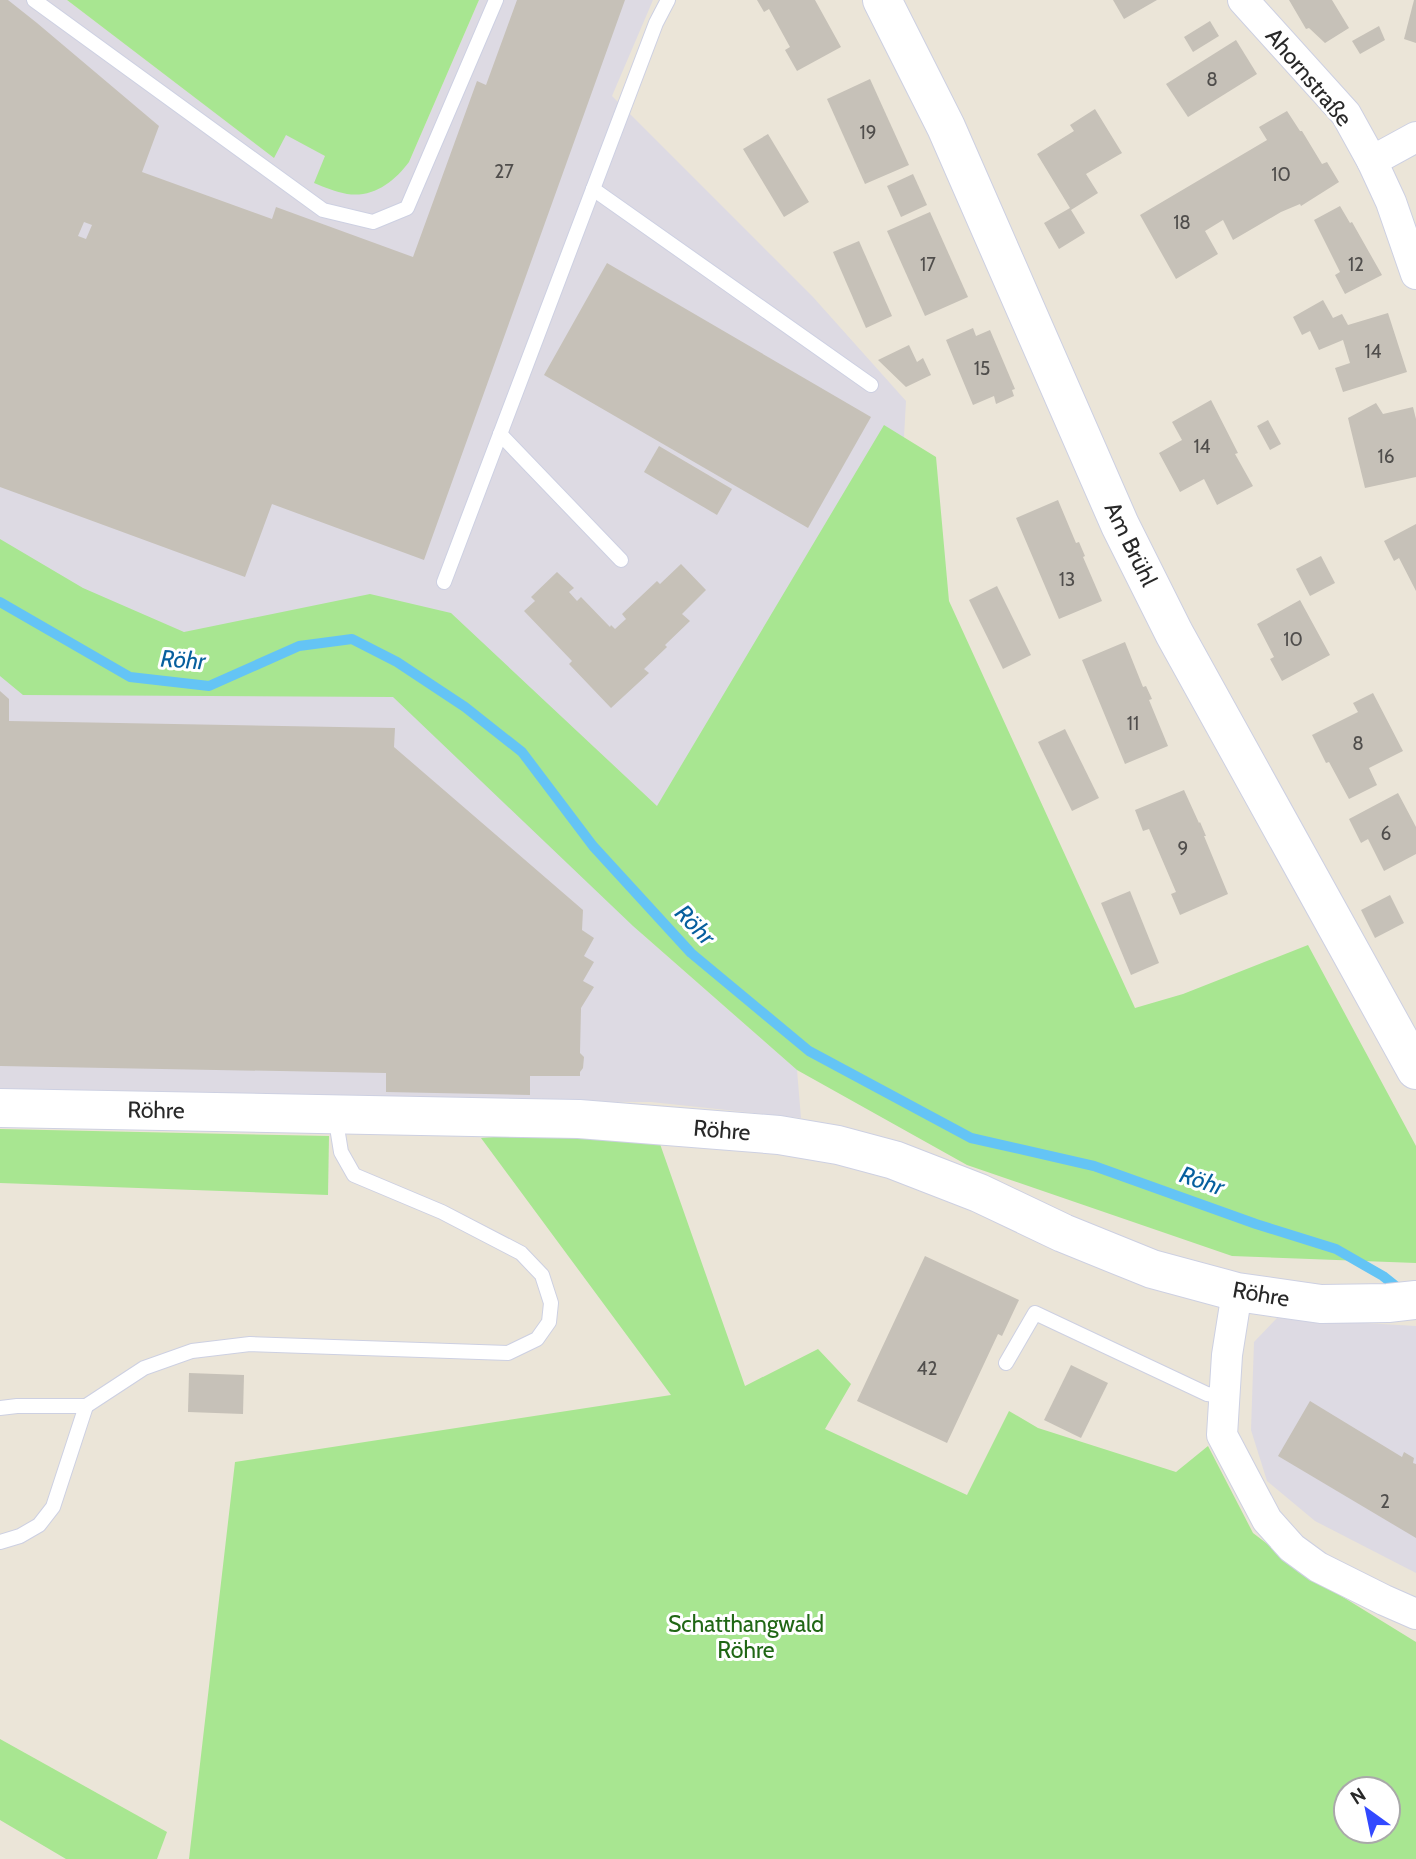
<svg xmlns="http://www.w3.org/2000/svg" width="1416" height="1859" font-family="Cabin,sans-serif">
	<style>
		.industrial { fill: #dddae3 }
		.green { fill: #a8e691; fill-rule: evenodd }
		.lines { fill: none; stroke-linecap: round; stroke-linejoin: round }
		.stream { stroke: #64c4f5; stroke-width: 10 }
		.building { fill: #c6c1b8; fill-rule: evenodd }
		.lane-casing { stroke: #cdd0e2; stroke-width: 16 }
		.street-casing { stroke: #cdd0e2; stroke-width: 32 }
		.secondary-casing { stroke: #cdd0e2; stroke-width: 40 }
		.lane { stroke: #fff; stroke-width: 14 }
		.street { stroke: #fff; stroke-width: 30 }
		.secondary { stroke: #fff; stroke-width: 38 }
		.labels { text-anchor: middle; stroke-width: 6; stroke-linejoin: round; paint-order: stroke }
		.number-label { font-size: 19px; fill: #504e4c }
		.street-label { font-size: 23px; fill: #282828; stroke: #fff }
		.park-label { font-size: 23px; fill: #206715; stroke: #fff }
		.water-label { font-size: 24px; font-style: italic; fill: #065f9e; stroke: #fff }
	</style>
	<rect width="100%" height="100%" fill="#ebe5d8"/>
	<g class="industrial">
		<polygon points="0,0 67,0 273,157 286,134 326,156 409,162 479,0 653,0 612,96 813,297 906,401 904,437 642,934 797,1070 801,1118 651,1102 308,1101 0,1091"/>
		<polygon points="1277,1318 1416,1326 1416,1573 1315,1521 1267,1481 1251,1430 1254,1342"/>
	</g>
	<g class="green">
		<path d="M67 0H479L409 162C394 182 373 198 347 194 336 192 324 187 314 183L325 156 286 135 274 158Z"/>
		<polygon points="884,425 936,457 949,601 1135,1008 1183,994 1308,945 1416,1146 1416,1263 1232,1256 967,1165 797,1070 633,926 393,697 23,695 0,676 0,539 83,588 184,632 370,594 451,613 657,806"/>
		<path d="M653 1124 745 1386 818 1349 851 1384 825 1429 967 1495 1009 1411 1038 1428 1176 1472 1208 1446 1253 1533 1312 1578 1416 1642V1859H189L235 1462 671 1395 481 1138ZM1346 1789H1388V1831H1346Z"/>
		<polygon points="0,1129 329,1136 328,1195 0,1183"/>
		<polygon points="0,1739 167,1832 157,1859 66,1859 0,1820"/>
	</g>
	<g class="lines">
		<polyline class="stream" points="0,602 130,677 209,686 299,646 352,639 397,662 465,707 522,752 593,846 691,953 809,1051 971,1138 1094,1166 1256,1224 1336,1249 1383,1276 1403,1292"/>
	</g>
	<g class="building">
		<path d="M0 0H8L37 23 159 126 142 172 272 219 276 207 413 257 477 81 486 85 517 0H625L424 560 272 504 245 577 0 487ZM84 222 92 225 86 239 78 236Z"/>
		<polygon points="757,0 815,0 841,47 797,71 785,50 790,47 769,9 764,12"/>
		<polygon points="1113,0 1157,0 1124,19"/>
		<polygon points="1289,0 1332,0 1349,28 1325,43 1309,28 1306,29"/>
		<polygon points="1414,0 1416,0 1416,43 1404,39"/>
		<polygon points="1210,21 1219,36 1193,52 1184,37"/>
		<polygon points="1379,26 1385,40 1360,54 1352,41"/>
		<polygon points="1236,40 1257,74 1188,117 1166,84"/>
		<polygon points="870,79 909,165 865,184 827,99"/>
		<polygon points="1095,109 1122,153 1086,174 1098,193 1071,210 1085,233 1059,249 1044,223 1070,208 1037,154 1074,131 1070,125"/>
		<polygon points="1287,111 1300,131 1302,131 1322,164 1327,162 1339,182 1301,206 1300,204 1281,212 1233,240 1223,220 1205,231 1218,254 1176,279 1140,215 1267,140 1259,127"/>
		<polygon points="768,134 809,202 784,217 743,149"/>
		<polygon points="913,174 927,205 901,217 887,186"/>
		<polygon points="1340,206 1350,223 1352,222 1382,275 1345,294 1335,275 1340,272 1314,220"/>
		<polygon points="930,212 968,297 925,316 887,231"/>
		<polygon points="859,241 892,316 866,328 833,252"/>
		<polygon points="607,263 871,417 808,528 544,375"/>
		<polygon points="1323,300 1333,318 1342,314 1348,325 1388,313 1407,372 1343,392 1335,368 1350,363 1343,340 1319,350 1310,331 1302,335 1293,317"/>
		<polygon points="973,328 976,336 990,330 1015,389 1012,390 1014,396 996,404 994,396 973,405 946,340"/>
		<polygon points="909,345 917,362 923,358 931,375 906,387 878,360"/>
		<polygon points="1211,400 1238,453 1235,454 1253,486 1217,505 1204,479 1180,492 1159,453 1182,440 1172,422"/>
		<polygon points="1376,403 1383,414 1413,407 1416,419 1416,477 1365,488 1348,418"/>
		<polygon points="1268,420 1281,444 1270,450 1257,426"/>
		<polygon points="659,446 732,489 717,515 644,472"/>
		<polygon points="1058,500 1076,543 1079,542 1085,556 1083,557 1102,601 1059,619 1016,518"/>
		<polygon points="1416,524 1416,591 1399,558 1394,561 1384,541"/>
		<polygon points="1321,556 1335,583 1310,596 1296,569"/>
		<polygon points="681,564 706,590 682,614 690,621 665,645 667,647 644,669 649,673 611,708 569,664 572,661 524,611 535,601 531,597 557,572 574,588 569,592 577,601 581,597 610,627 611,625 615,629 626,619 622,614 657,581 660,584"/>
		<polygon points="997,586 1031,655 1003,669 969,600"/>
		<polygon points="1300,600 1330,655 1282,681 1270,659 1274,657 1257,624"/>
		<polygon points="1125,642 1143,687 1146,686 1152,699 1149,700 1168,746 1125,764 1082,660"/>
		<polygon points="0,691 9,699 9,721 395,728 394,747 583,910 582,930 594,938 584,956 594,962 583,981 594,987 581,1008 580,1053 584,1057 583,1068 580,1072 580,1076 530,1076 530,1095 386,1092 386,1073 0,1066"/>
		<polygon points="1373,693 1403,751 1369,768 1377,785 1349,799 1329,762 1326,763 1312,735 1358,712 1353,703"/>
		<polygon points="1065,729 1099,798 1072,811 1038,742"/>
		<polygon points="1184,790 1199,823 1200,822 1206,836 1204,836 1228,894 1180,915 1171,894 1176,892 1149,829 1143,831 1135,810"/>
		<polygon points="1398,793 1416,827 1416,854 1384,871 1368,839 1361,843 1349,819"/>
		<polygon points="1130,891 1159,963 1131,975 1101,903"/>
		<polygon points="1390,895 1404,923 1375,938 1361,910"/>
		<polygon points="925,1256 1019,1300 1002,1336 998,1334 947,1443 857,1401"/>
		<polygon points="1071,1365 1108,1383 1081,1438 1044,1420"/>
		<polygon points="189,1373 244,1375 243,1414 188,1412"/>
		<polygon points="1310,1401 1402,1457 1404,1452 1414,1458 1413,1463 1416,1464 1416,1538 1278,1456"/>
	</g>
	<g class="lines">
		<g class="lane-casing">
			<g id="lane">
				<polyline points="34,0 323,210 373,222 407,208 496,0"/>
				<polyline points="593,189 871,385"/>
				<polyline points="500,434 621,560"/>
				<polyline points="444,582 656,23 668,0"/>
				<polyline points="1006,1363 1035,1313 1207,1394 1224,1396"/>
				<polyline points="0,1408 17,1406 86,1406 144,1368 192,1351 250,1344 508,1353 537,1339 549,1322 551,1303 542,1275 521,1253 442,1212 354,1175 341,1152 335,1115"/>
				<polyline points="0,1542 20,1536 39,1525 53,1507 86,1406"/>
			</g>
		</g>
		<g class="street-casing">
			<g id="street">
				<polyline points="1243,0 1346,114 1372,161 1391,202 1416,274"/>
				<polyline points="1372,161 1416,137"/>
				<polyline points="1237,1292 1227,1355 1222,1435 1267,1520 1292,1548 1318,1567 1384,1600 1416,1614"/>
			</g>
		</g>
		<g class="secondary-casing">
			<g id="secondary">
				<polyline points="882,0 946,127 1120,525 1174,633 1416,1070"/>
				<polyline points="0,1108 579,1119 779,1135 838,1145 894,1160 979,1193 1063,1233 1152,1269 1237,1292 1321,1304 1388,1303 1416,1300"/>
			</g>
		</g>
		<use href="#lane" class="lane"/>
		<use href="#street" class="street"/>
		<use href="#secondary" class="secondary"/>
	</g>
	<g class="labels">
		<g class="number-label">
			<text x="1212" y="86">8</text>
			<text x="868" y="139">19</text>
			<text x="504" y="178">27</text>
			<text x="1281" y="181">10</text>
			<text x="1182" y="229">18</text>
			<text x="928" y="271">17</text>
			<text x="1356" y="271">12</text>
			<text x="1373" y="358">14</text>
			<text x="982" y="375">15</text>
			<text x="1202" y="453">14</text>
			<text x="1386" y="463">16</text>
			<text x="1067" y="586">13</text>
			<text x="1293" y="646">10</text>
			<text x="1133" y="730">11</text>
			<text x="1358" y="750">8</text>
			<text x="1386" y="840">6</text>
			<text x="1183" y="855">9</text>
			<text x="927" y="1375">42</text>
			<text x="1385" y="1508">2</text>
		</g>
		<g class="street-label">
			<text transform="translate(1309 77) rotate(50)" y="8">Ahornstraße</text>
			<text transform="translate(1131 544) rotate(64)" y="8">Am Brühl</text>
			<text transform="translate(156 1110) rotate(1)" y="8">Röhre</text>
			<text transform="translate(722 1130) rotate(5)" y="8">Röhre</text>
			<text transform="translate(1261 1294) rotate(10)" y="8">Röhre</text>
		</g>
		<g class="park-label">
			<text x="746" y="1632">Schatthangwald<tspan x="746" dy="26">Röhre</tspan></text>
		</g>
		<g class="water-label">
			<text transform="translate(183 660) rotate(4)" y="8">Röhr</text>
			<text transform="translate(695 925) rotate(46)" y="8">Röhr</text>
			<text transform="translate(1202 1181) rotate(19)" y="8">Röhr</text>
		</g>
	</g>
	<g transform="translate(1367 1810) rotate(327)"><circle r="33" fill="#ffffff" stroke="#a9a9a9" stroke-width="2"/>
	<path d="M0-5L12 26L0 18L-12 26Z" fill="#3249ff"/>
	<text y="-10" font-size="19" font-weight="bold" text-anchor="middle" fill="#282828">N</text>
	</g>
</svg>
